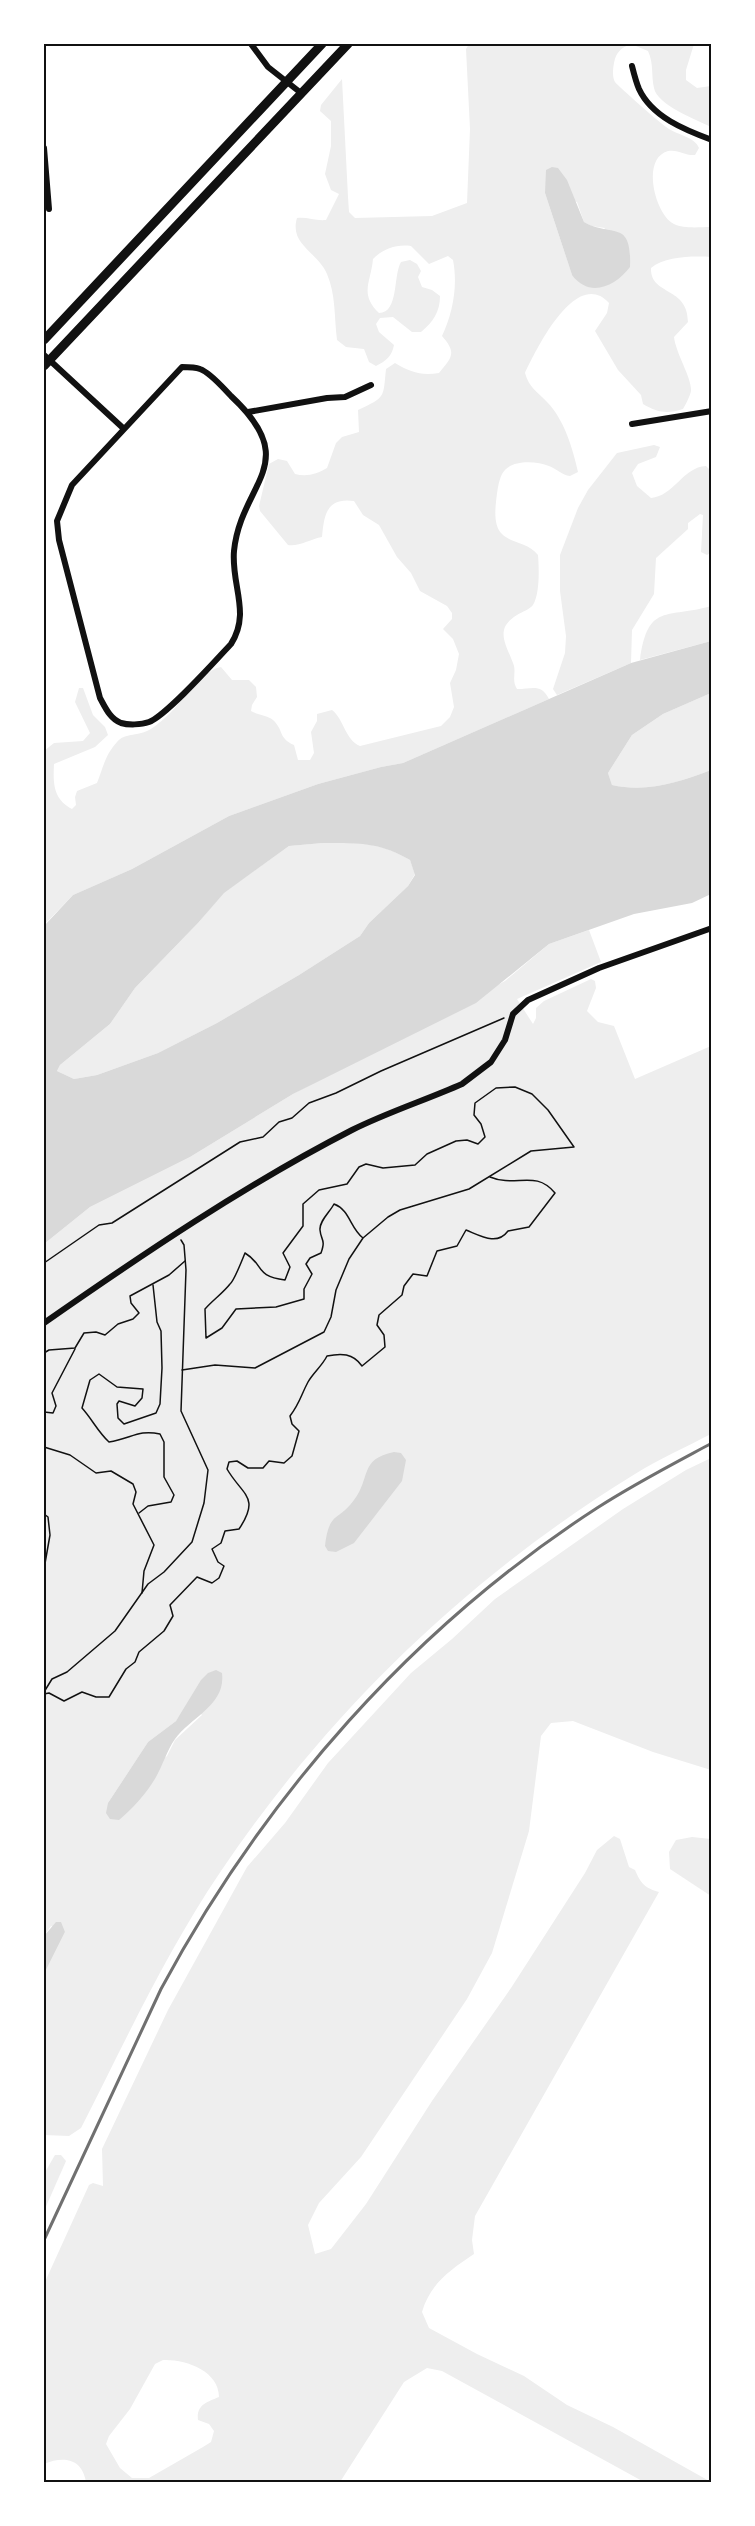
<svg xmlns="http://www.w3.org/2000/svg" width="755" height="2526" font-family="'Space Grotesk',sans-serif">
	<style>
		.green { fill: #eee; fill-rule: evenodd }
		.water { fill: #d9d9d9; fill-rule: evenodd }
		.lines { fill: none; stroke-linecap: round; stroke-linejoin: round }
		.path { stroke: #111; stroke-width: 1.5 }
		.minor { stroke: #111; stroke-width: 6 }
		.primary { stroke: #111; stroke-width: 9 }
		.rail { stroke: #707070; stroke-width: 3 }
		.neatline { fill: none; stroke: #111; stroke-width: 2 }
	</style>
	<rect width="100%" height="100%" fill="#fff"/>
	<g class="green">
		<path d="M469 44H694L686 70V80L697 88 711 86V127C697 120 657 105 654 88 651 75 654 64 648 51L631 44C621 48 616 52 614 63 613 68 612 77 615 82 618 86 662 125 669 129 678 135 695 137 699 148L695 155C685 156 679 149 668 151 640 159 656 216 674 224 684 229 700 227 711 227V257C694 256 665 256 651 268 650 296 688 286 688 322L674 337C676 354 692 378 691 391 690 396 686 404 683 409 668 414 658 413 643 404L641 395 618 370 595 331 607 313 609 303C576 267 536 350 525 373 529 388 537 391 547 402 564 419 573 449 578 472L570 476C562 475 557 469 549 466 536 461 510 459 502 474 498 482 497 494 496 502 495 511 494 527 502 534 512 544 528 542 538 555 539 568 540 593 533 605 530 609 522 612 517 615 494 629 506 644 513 663 517 672 511 680 517 689 532 689 541 683 549 699L403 763 381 767 318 784 229 816 132 869 73 895 44 925V751L54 743 83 741 90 733 75 702 79 688H83L93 715 105 727 108 735 95 747 54 764C53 783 53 799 72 809L76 805 75 797 77 791 97 783C103 768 105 755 117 742 124 733 137 736 147 731 154 728 160 722 166 717 181 704 200 671 221 667L232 680H249L256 687 257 697 252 705 251 711C258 715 267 715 273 720 284 730 278 738 294 745L298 760H310L314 753 311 732 317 721V714L332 710C344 719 345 740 360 746L441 726 450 717 454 707 450 683 456 670 459 654 453 639 443 629 452 619V613L447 606 420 591 411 573 397 557 379 525 363 515 354 501C326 497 324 516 322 537 311 539 298 547 288 545L260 511 259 506 269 464 278 459 287 461 295 474C307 477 317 474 327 468L336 443 342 437 359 432 358 410C386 397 383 398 386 369L395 363C410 372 421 376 439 373 452 357 457 353 442 336 453 313 458 285 453 260L448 256 429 264 411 246C396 244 383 249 373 259 371 282 359 294 379 313 399 313 393 275 401 262L410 260 417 264 421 271 418 277 422 287 432 290 440 296C440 312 433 322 421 332H412L393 317 380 318 376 324 379 332 394 345C392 356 386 361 376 366L369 362 364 349 346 347 337 340C334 317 336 295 327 274 318 252 289 245 297 218 308 217 315 221 326 220L339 194 331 190 325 174 331 146V121L320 111 321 105 342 79 348 197 349 212 355 218 432 216 467 203 470 129 466 49ZM545 193 577 202 584 222 591 226 605 228 572 275Z"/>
		<path d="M654 445 660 447 656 457 638 464 632 473 637 486 651 498C674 496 683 467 706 466L711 471V552L707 555 701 552 703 515 700 514 688 523V529L656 558 654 594 632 630 631 663 557 695 553 689 565 653 566 636 560 591V555L578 508 588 490 617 453Z"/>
		<path d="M711 606V641L640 660C648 602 667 619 711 606Z"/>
		<path d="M711 693V770C679 782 647 793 612 785L608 773 632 735 663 714Z"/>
		<path d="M323 843C358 843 379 841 410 860L415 874 408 886 369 923 360 936 299 975 217 1023 158 1053 97 1075 74 1079 57 1071 60 1065 110 1024 135 988 198 923 223 893 289 846Z"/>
		<path d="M589 930 601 962 517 999 533 1024 536 1018V1008L544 1001 591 979 595 981 596 988 587 1011 598 1022 614 1026 635 1079 711 1046V1434C686 1447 659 1459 635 1474 470 1575 329 1711 221 1871 166 1952 125 2042 81 2128L69 2136 44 2135V1974L65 1932 51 1926 44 1936V1244L90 1207 190 1157 293 1094 505 981 549 944ZM189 1703 202 1715 175 1740 167 1756 108 1803 148 1742 176 1721Z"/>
		<path d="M711 1458V1770L653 1752 573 1721 551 1723 541 1736 529 1831 492 1953 467 1999 361 2157 319 2203 308 2225 315 2254 331 2249 366 2204 432 2101 511 1988 585 1873 597 1850 614 1836 620 1839 629 1867 635 1870C641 1884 645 1888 659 1892L475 2216 472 2240 474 2254C450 2270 430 2284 422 2312L429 2328 477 2354 524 2376 567 2405 613 2427 711 2482H644L442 2371 427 2368 404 2382 340 2482H86C82 2458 63 2456 44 2464V2284L89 2185 93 2183 103 2186 102 2149 168 2010 247 1867 285 1823 328 1763 411 1673 452 1639 495 1599 623 1509 686 1470ZM163 2360C186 2359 219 2371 219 2397 207 2402 196 2405 198 2420L209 2424 214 2431 211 2442 203 2447 149 2478H132L120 2468 106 2444 109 2436 130 2409 155 2364Z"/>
		<polygon points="692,1837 711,1839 711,1896 670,1869 669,1852 676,1840"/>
		<polygon points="55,2155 61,2155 66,2161 44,2211 44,2174"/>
	</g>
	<g class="water">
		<path d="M552 167 558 168 567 180 584 222C612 238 632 218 630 267 615 287 589 298 572 275L545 193 546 170Z"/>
		<path d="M711 641V693L663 714 632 735 608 773 612 785C647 793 679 782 711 770V894L692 903 634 914 549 944 476 1003 293 1094 190 1157 90 1207 44 1244V926L73 895 132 869 229 816 318 784 381 767 403 763 631 663ZM323 843C357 843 380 842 410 860L415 875 408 886 369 923 360 936 299 975 217 1023 158 1053 97 1075 74 1079 57 1071 60 1065 110 1024 135 988 198 923 224 893 289 846Z"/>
		<path d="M394 1452 401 1453 406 1460 402 1481 354 1543 336 1552 328 1551 325 1546C329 1511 338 1522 354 1500 371 1478 359 1459 394 1452Z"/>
		<path d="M216 1670 222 1673C226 1705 191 1717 175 1739 167 1750 163 1765 156 1777 147 1793 133 1808 119 1820L110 1819 106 1813 108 1803 148 1742 176 1721 201 1680 208 1673Z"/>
		<polygon points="56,1922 61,1922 65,1932 44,1974 44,1936"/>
	</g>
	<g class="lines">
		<g class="path">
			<polyline points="44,1263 99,1225 112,1223 240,1142 263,1137 279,1122 292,1118 309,1103 336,1093 381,1071 504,1018"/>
			<polyline points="44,1353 49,1350 75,1348 84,1333 96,1332 105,1335 118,1324 133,1319 139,1313 131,1303 130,1296 169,1275 185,1261"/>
			<path d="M182 1370 215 1365 255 1368 324 1332 331 1317 336 1290 349 1259 363 1238 388 1217 400 1210 469 1189 531 1151 574 1147 548 1110 532 1094 515 1087 496 1088 475 1103 474 1115 481 1124 485 1137 478 1144 467 1140 456 1141 427 1154 415 1165 383 1168 366 1164 359 1167 347 1184 319 1190 303 1204V1226L283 1253 290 1267 285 1280C254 1276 265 1265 245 1253 243 1258 233 1282 230 1284 223 1293 213 1300 205 1309L206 1338 222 1328 236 1309 276 1307 304 1299V1289L312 1274 306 1264 310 1258 321 1253C326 1239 321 1241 320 1230 319 1221 330 1212 334 1204 350 1210 350 1228 363 1238"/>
			<polyline points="44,1412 53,1413 56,1406 52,1393 75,1349"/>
			<polyline points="44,1447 70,1455 96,1473 111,1471 133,1484 136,1492 133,1504 154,1545 144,1571 142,1593"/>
			<path d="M139 1513 148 1506 171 1502 174 1495 164 1477V1442L160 1434C138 1429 131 1439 109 1442 98 1432 92 1419 82 1408L90 1380 99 1374 117 1387 143 1389 142 1398 135 1406 119 1401 117 1404 118 1418 124 1424 156 1413 160 1404 162 1368 161 1331 157 1322 153 1285"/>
			<polyline points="44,1514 48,1517 50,1535 44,1569"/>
			<polyline points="44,1692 52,1679 67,1672 115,1631 148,1584 164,1572 192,1542 204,1503 208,1470 181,1411 186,1270 184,1245 181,1240"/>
			<path d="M44 1694 49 1693 64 1701 82 1692 96 1697H109L126 1669 135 1662 139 1652 164 1631 173 1616 170 1605 197 1577 212 1583 219 1578 224 1566 218 1562 212 1549 221 1543 225 1531 239 1529C261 1497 242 1495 227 1469L229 1462 237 1461 248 1468H263L269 1461 284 1463 292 1456 299 1431 292 1424 290 1416C300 1403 301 1395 308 1382 313 1373 322 1366 327 1356 341 1353 353 1353 362 1366L385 1347 384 1335 377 1325 379 1315 402 1295 404 1286 413 1274 427 1276 437 1251 457 1246 466 1230C481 1236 497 1246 508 1231L529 1227 555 1193C535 1169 516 1188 490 1177"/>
		</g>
		<g class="minor">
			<polyline points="251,44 268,67 301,93"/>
			<path d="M632 66C634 74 636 82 639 89 652 117 685 130 712 140"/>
			<polyline points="44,148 49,209"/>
			<polyline points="44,355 123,428"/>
			<path d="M182 367C188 367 195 367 200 369 211 373 223 388 231 396 304 464 241 482 234 551 231 585 251 613 231 644 215 661 167 715 149 722 141 725 128 725 121 723 110 719 105 707 100 698L59 540 57 521 72 485Z"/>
			<polyline points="248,412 327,398 345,397 371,385"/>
			<polyline points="632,424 712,411"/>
			<path d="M44 1323C143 1254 245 1185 352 1130 388 1112 426 1100 462 1084L491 1062 505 1040 513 1014 528 1000 599 968 712 928"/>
		</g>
		<g class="primary">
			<polyline points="44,340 322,44"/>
			<polyline points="44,366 348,44"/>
		</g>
		<path class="rail" d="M44 2240 161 1989C264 1797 413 1627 597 1508 634 1484 673 1464 712 1443"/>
	</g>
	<rect width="755" height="2526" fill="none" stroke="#ffffff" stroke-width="90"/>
	<rect x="45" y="45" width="665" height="2436" class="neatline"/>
</svg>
